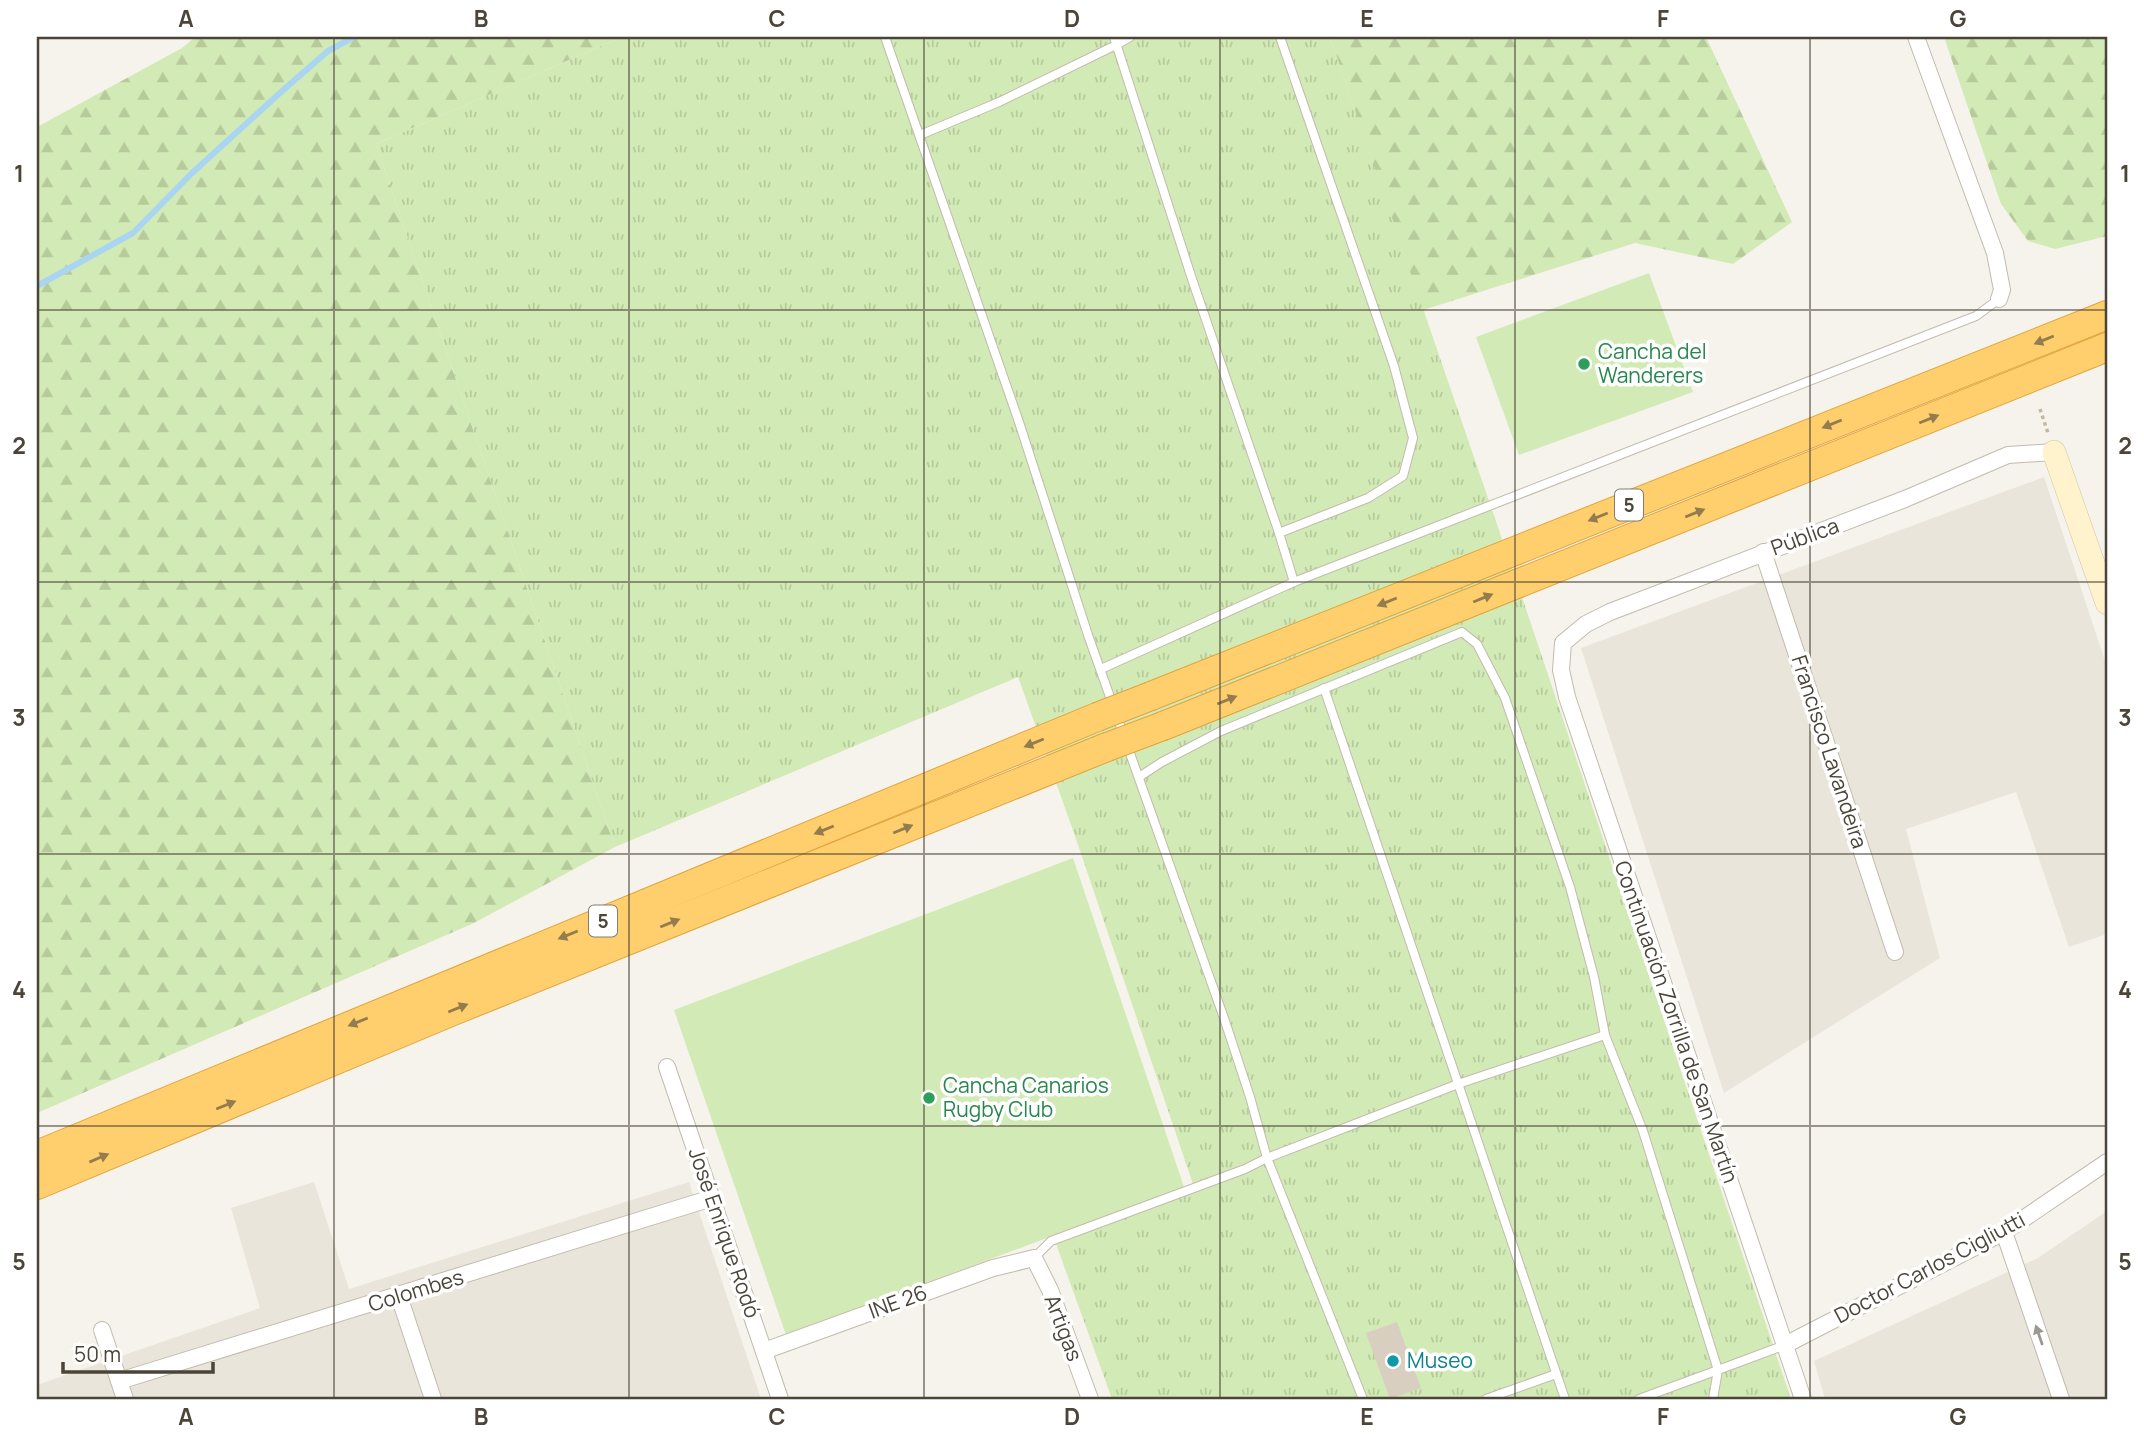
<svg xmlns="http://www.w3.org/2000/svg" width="2144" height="1436" font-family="Manrope,sans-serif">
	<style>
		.residential { fill: #eae5da }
		.green { fill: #d2eab5 }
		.forest { fill: url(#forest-firs) }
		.park { fill: url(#park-tufts) }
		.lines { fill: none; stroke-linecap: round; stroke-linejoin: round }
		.stream { stroke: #a9d4f2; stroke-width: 6 }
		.building { fill: #d8cfc1 }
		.lane-casing { stroke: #c2bbae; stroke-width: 10 }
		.street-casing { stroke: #c2bbae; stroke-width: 18 }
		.secondary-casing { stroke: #d6c79b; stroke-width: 24 }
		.highway-casing { stroke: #e0a43c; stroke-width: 30 }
		.path { stroke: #c4b79f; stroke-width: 3.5; stroke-dasharray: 3.5 3.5; stroke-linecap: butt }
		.lane { stroke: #fff; stroke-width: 8 }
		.street { stroke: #fff; stroke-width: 16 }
		.secondary { stroke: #fff3cd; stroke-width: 23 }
		.highway { stroke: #ffcf6e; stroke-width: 28 }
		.highway-bridge-casing { stroke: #e0a43c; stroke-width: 30; stroke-linecap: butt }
		.highway-bridge { stroke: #ffcf6e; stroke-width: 28 }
		.oneway { fill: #937c4e }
		.oneway2 { fill: #9c9892 }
		.grid { fill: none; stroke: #4b4439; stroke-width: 2; stroke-opacity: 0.55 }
		.leisure-dot { fill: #2e9e5b; stroke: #fff; stroke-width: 2.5 }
		.culture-dot { fill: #0f9aa8; stroke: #fff; stroke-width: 2.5 }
		.labels { text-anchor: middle; stroke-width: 7; stroke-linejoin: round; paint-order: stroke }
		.shield { fill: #fff; stroke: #817c74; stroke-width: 2 }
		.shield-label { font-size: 19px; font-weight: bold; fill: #4b4439 }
		.leisure-label { font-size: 21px; fill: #27864d; stroke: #fff; text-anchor: start }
		.street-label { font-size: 21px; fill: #4b4439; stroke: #fff }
		.culture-label { font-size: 21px; fill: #0d838f; stroke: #fff; text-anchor: start }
		.neatline { fill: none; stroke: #4b4439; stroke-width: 2.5 }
		.grid-label { font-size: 23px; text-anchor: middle; font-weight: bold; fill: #4b4439 }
	</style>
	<defs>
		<pattern id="forest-firs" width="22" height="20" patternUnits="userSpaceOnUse" patternTransform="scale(1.75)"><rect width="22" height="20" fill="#d2eab5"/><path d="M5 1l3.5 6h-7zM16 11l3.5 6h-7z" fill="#b6ca9c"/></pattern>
		<pattern id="park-tufts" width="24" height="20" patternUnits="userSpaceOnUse" patternTransform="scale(1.75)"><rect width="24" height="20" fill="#d2eab5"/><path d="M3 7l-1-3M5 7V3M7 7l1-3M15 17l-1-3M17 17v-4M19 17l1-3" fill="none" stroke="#b6ca9c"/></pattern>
	</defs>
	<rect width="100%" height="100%" fill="#f6f3ec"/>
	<g class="residential">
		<polygon points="2044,477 2107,667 2107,934 2069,947 2016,792 1906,829 1940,958 1724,1093 1581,648"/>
		<polygon points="314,1182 349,1289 689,1182 761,1399 37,1399 37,1385 260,1308 231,1208"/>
		<polygon points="2107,1211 2107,1399 1825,1399 1814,1361 2038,1258"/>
	</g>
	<g class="green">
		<polygon points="1649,273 1693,392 1519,455 1476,337"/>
		<polygon points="1073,858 1184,1187 786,1335 674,1010"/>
	</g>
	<g class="forest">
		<polygon points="195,37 622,37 376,144 615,847 474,923 37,1113 37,127 182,48"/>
		<polygon points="1330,37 1706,37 1792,222 1733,264 1635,243 1423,310"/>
		<polygon points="1944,37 2107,37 2107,236 2055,249 2028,241 2001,204"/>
	</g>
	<polygon class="park" points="622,37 1330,37 1526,609 1791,1399 1112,1399 1055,1241 1194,1187 1074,833 1018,677 615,847 376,144"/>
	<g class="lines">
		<polyline class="stream" points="37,286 133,233 191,174 281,92 328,51 354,37"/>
	</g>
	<polygon class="building" points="1397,1322 1421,1388 1390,1399 1366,1333"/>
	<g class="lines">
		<g class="lane-casing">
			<g id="lane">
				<polyline points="885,37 1019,422 1088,635 1225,1021 1250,1097 1267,1158 1363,1399"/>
				<polyline points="1114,37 1192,279 1279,533 1294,582"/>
				<polyline points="920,135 999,102 1116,45 1130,37"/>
				<polyline points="1279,533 1368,498 1403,476 1413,438 1394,366 1280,37"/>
				<polyline points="1101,669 1294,582 1976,316 1999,299"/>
				<polyline points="1324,688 1565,1399"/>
				<polyline points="1139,777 1162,762 1221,731 1462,632 1477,644 1505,698 1570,887 1594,977 1605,1035"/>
				<polyline points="1034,1258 1051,1241 1245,1169 1267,1158 1458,1084 1605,1035 1643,1131 1718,1370 1785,1345"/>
				<polyline points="1486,1399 1556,1374"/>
				<polyline points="1639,1399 1718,1370"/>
				<polyline points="1713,1399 1718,1370"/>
			</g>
		</g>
		<g class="street-casing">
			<g id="street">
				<polyline points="1916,37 1995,253 2002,290 1999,299"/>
				<polyline points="1763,552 1895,952"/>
				<polyline points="667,1067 780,1399"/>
				<polyline points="2004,1232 2061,1399"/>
				<polyline points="399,1296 433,1399"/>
				<polyline points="102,1330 125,1399"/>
				<polyline points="1785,1345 2004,1232 2107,1162"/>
				<polyline points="764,1351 993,1268 1034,1258 1050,1290 1090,1399"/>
				<polyline points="119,1381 712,1198"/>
				<polyline points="1803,1399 1567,697 1561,670 1563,643 1586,624 1610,612 1905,499 2008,455 2054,452"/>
			</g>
		</g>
		<g class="secondary-casing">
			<polyline id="secondary" points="2054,452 2107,603"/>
		</g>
		<g class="highway-casing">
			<g id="highway">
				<polyline points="1151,696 2107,315"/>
				<polyline points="1163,726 2107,347"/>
				<polyline points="37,1155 1097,717"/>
				<polyline points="37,1185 453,1011 1107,747"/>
			</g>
		</g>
		<polyline class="path" points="2040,409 2048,433"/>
		<use href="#lane" class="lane"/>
		<use href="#street" class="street"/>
		<use href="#secondary" class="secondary"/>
		<use href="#highway" class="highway"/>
		<g class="highway-bridge-casing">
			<g id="highway-bridge">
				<polyline points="1097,717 1151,696"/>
				<polyline points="1107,747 1163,726"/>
			</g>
		</g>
		<use href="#highway-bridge" class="highway-bridge"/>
	</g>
	<defs><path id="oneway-solid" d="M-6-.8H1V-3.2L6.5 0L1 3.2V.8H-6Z" transform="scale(1.75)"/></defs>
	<g class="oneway">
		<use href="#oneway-solid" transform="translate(2044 340) rotate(158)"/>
		<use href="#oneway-solid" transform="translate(1929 419) rotate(-22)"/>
		<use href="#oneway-solid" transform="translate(1832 424) rotate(158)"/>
		<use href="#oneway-solid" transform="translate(1695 513) rotate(-22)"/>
		<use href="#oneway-solid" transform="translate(1598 517) rotate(158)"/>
		<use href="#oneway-solid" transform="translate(1483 598) rotate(-22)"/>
		<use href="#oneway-solid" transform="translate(1387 602) rotate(158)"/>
		<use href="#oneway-solid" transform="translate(1227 700) rotate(-22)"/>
		<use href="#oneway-solid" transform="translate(1034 743) rotate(158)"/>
		<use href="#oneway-solid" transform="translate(903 829) rotate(-22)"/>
		<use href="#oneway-solid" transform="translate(824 830) rotate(158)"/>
		<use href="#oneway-solid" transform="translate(670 923) rotate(-22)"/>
		<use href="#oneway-solid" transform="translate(568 935) rotate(158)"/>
		<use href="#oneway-solid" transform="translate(458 1008) rotate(-22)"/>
		<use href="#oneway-solid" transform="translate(358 1022) rotate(158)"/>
		<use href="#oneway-solid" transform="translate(226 1105) rotate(-22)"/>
		<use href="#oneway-solid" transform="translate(99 1158) rotate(-23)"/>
	</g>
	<use class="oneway2" href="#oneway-solid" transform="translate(2039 1335) rotate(-109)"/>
	<path class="grid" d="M334 37V1399M629 37V1399M924 37V1399M1220 37V1399M1515 37V1399M1810 37V1399M37 310H2107M37 582H2107M37 854H2107M37 1126H2107"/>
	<g class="leisure-dot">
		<circle cx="1584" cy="364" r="7"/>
		<circle cx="929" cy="1098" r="7"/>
	</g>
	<circle class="culture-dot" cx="1393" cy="1361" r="7"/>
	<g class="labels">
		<g class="shield">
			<rect x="1615" y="489.5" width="28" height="31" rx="5"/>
			<rect x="589" y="905.5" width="28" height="31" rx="5"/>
		</g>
		<g class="shield-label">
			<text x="1629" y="512">5</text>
			<text x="603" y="928">5</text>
		</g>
		<g class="leisure-label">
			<text x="1598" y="359">Cancha del<tspan x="1598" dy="24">Wanderers</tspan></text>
			<text x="943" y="1093">Cancha Canarios<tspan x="943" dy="24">Rugby Club</tspan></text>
		</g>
		<g class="street-label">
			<text transform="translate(1805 537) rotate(-20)" y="7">Pública</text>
			<text transform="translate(1829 752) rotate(72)" y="7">Francisco Lavandeira</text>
			<text transform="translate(1676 1022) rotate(71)" y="7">Continuación Zorrilla de San Martín</text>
			<text transform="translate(724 1233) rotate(71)" y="7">José Enrique Rodó</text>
			<text transform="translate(1930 1268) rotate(-28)" y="7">Doctor Carlos Cigliutti</text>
			<text transform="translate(416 1291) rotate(-17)" y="7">Colombes</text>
			<text transform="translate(898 1302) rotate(-20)" y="7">INE 26</text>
			<text transform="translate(1063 1328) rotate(69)" y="7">Artigas</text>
		</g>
		<g class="culture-label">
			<text x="1407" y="1368">Museo</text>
		</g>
	</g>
	<rect width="2144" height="1436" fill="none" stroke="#ffffff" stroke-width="77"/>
	<path d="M63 1362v10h150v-10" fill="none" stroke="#4b4439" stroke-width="3.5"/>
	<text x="74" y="1362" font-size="21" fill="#4b4439" stroke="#ffffff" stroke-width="5" paint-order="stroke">50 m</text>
	<rect x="38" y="38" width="2068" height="1360" class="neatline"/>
	<g class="grid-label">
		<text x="186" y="27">A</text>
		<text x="481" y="27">B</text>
		<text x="777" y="27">C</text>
		<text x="1072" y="27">D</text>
		<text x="1367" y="27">E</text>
		<text x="1663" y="27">F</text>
		<text x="1958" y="27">G</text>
		<text x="19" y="182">1</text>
		<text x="2125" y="182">1</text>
		<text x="19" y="454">2</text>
		<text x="2125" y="454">2</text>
		<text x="19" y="726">3</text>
		<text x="2125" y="726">3</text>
		<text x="19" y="998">4</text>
		<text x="2125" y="998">4</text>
		<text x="19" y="1270">5</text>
		<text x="2125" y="1270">5</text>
		<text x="186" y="1425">A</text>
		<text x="481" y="1425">B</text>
		<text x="777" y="1425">C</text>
		<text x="1072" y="1425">D</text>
		<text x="1367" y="1425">E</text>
		<text x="1663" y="1425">F</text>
		<text x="1958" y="1425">G</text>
	</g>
</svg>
